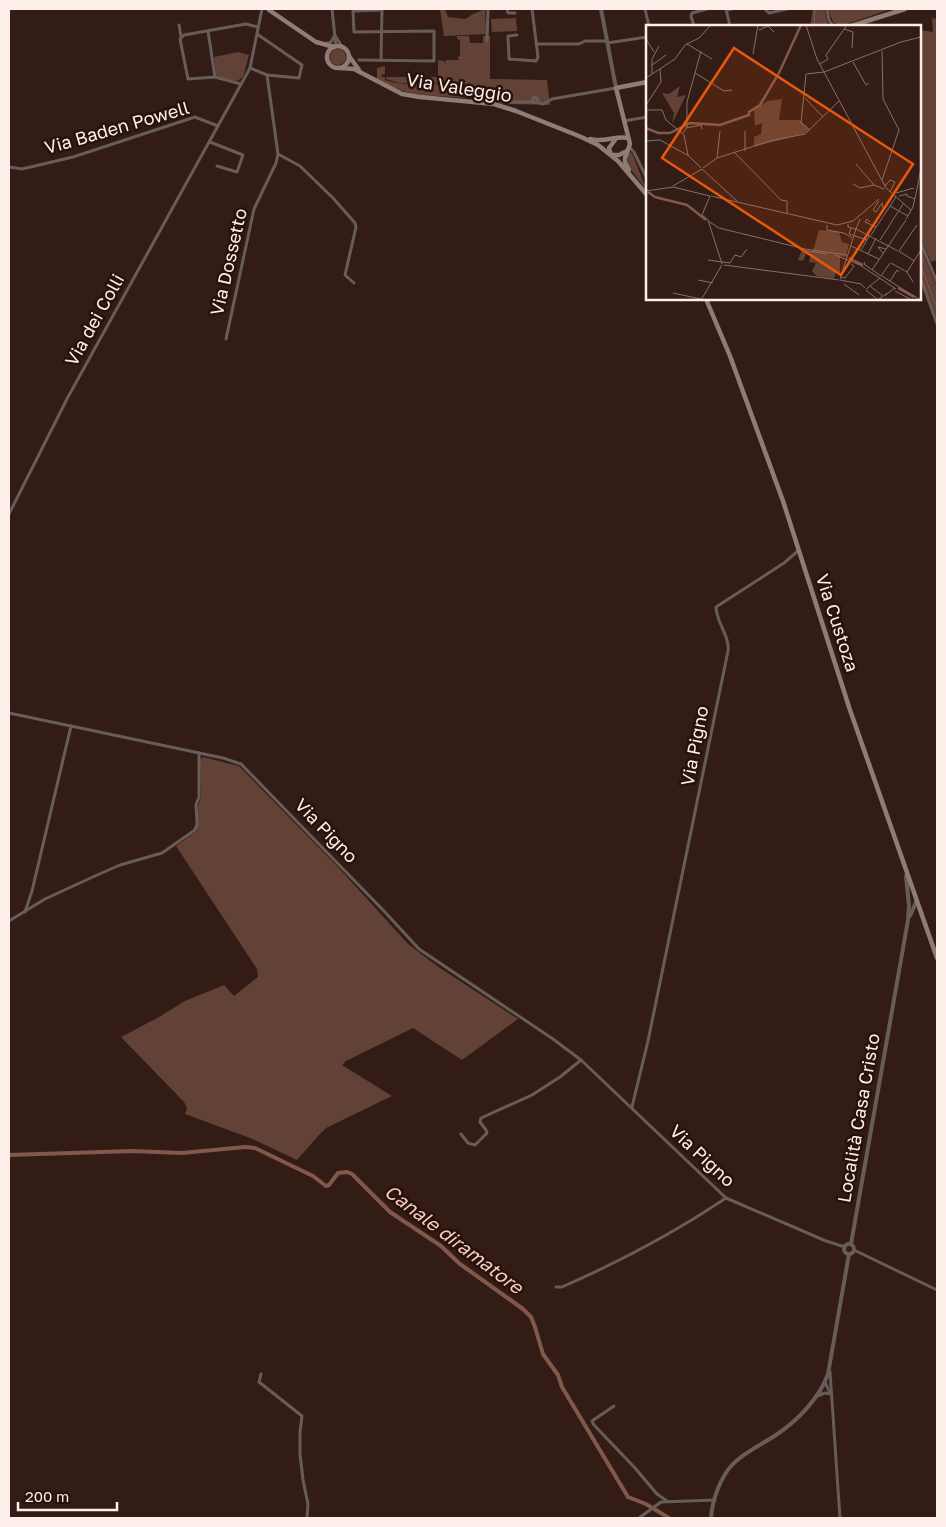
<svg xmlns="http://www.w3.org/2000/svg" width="946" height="1527" font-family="'Golos Text',sans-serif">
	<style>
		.green { fill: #624237 }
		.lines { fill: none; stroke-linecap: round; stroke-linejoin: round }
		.stream { stroke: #82584b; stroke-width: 1 }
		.canal { stroke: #82584b; stroke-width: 4 }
		.minor { stroke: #685c58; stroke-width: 3 }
		.tertiary { stroke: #685c58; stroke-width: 4 }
		.secondary { stroke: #8f7c76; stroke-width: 4.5 }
		.labels { text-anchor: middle; stroke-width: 5; stroke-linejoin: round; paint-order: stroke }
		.street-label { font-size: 18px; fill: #feeee9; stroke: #27120c }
		.water-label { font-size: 19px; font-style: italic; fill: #f8ccbe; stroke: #27120c }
		.inset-river { fill: none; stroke: #82584b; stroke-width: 2.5 }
		.inset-road { fill: none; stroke: #84706a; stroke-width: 1 }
		.view { fill: #e8590c; fill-opacity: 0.15; stroke: #e8590c; stroke-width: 2.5 }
		.inset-edge { fill: none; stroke: #feeee9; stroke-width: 2.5 }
	</style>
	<rect width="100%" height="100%" fill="#321c15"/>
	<g class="green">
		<polygon points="440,9 445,9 448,17 466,19 471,15 485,9 486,34 444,36"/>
		<polygon points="813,9 825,9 828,26 810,26"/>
		<polygon points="828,9 891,9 841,26 833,22"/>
		<polygon points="516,18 517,31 492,32 491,19"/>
		<polygon points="932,18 937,19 937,260 931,262 920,237 920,30 933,32"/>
		<path d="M457 36H469L470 43H483V36H490V79L547 80 550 105 504 104 484 99 422 95 402 91 377 80V68L385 66V74L381 75 382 77H385V80C405 86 425 85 444 83H400L386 79V77H438V60L444 61 445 64 446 60H460L458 59V57L460 56V40L457 39Z"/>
		<circle cx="338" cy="57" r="8"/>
		<polygon points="238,52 249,55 243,77 237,81 218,77 216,74 214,57"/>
		<path d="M629 152 632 153 647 191C640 180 623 165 629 152Z"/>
		<polygon points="920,246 937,287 937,320 920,273"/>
		<polygon points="203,757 239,766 338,867 408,944 437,966 518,1019 462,1060 413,1028 346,1061 342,1065 392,1096 326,1128 318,1136 297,1160 250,1138 185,1114 187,1108 184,1102 121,1037 159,1017 185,1001 224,985 234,996 258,977 257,969 176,846 197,831 197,809 201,797 200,760"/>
	</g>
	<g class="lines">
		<g class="stream">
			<polyline points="814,26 815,9"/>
			<polyline points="920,264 937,308"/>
		</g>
		<polyline class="canal" points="9,1155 132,1151 182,1153 245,1147 255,1148 313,1176 326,1186 329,1185 338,1173 347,1172 352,1174 390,1212 441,1246 460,1264 523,1309 531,1317 535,1327 543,1354 558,1375 562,1387 628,1497 646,1504 669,1518"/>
		<g class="minor">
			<polyline points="332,9 336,47"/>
			<polyline points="507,9 508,13 515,13"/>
			<polyline points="645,9 649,26"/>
			<polyline points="726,9 730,26"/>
			<polyline points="765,9 769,13 787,9"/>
			<polyline points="827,9 829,20 833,26"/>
			<polyline points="727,10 732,9"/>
			<polyline points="179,25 181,36"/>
			<polyline points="694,26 691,16 692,13 707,9"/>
			<polyline points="208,31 215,77"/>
			<polyline points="517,35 508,36 509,59 536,61 538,57 532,9"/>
			<polyline points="336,37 343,48"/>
			<polyline points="487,41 488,9"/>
			<polyline points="607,43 647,37"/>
			<polyline points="325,44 331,42 335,35"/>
			<polyline points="536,44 579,44 585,41 607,41"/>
			<polyline points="359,60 434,61 434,31 354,32 353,11 382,10"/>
			<polyline points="381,60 382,9"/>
			<polyline points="250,68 267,75 299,78 302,65 257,34"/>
			<polyline points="241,84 215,77 188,79 180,39 184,35 246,24 258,27"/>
			<polyline points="505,90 505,102 532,102"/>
			<circle cx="535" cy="100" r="2.5"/>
			<polyline points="537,102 543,104 552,99 616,88"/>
			<polyline points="624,121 647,117"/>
			<polyline points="210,142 243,155 237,172 217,166"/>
			<polyline points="629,147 634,152 647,179"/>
			<polyline points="278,154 300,166 333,198 355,223 356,227 345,275 354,283"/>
			<polyline points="9,167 22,169 73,157 195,117 218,126"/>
			<polyline points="920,241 937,282"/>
			<polyline points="920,276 937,324"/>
			<polyline points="226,339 254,209 276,163 278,154 267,75"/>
			<polyline points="9,514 68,397 250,68 262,9"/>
			<polyline points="9,713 223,758 241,764 383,910 419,949 553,1039 581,1060 726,1198 826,1241 845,1247"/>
			<polyline points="25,912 32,891 71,726"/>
			<polyline points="9,921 45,899 95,876 120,865 162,853 195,830 197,824 196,805 199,797 199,753"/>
			<path d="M632 1107 648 1041 728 651C730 636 716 622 716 607L784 563 799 550"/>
			<polyline points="461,1134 468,1143 475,1145 487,1133 486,1130 480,1122 481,1118 532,1095 560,1077 581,1060"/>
			<polyline points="854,1250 937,1290"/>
			<path d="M556 1287H562C619 1262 674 1233 726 1198"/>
			<polyline points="830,1372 840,1518"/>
			<polyline points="261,1374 259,1382 302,1416 300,1432 300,1454 303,1480 308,1504 307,1518"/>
			<polyline points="825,1382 830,1393"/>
			<polyline points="817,1396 825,1393 830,1394"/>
			<polyline points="614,1406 592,1421 594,1425 635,1468 657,1494 667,1501"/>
			<polyline points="639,1518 661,1502 715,1500"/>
		</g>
		<g class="tertiary">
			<polyline points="601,9 616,88"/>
			<polyline points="910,916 917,900"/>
			<circle cx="849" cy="1249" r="5"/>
			<polyline points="851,1244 908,920 909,906 906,876"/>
			<path d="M711 1518C712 1501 720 1478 732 1465 744 1452 761 1445 776 1435 797 1421 819 1399 828 1374L849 1254"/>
		</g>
		<g class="secondary">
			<polyline points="269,10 316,42 334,47"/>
			<polyline points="851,26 905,9"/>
			<circle cx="338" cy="57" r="11"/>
			<polyline points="349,56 359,70"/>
			<polyline points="340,68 354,69 402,94 420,97 494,104 516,111 579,136 598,145 618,161 647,195"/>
			<path d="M590 139C604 143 616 135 628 138"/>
			<polyline points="611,155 609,148 615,140"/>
			<polyline points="612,155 619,155 627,151"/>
			<polyline points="629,170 625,162 625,158 630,144 616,88 647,82"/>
			<polyline points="706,299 730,356 783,501 850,710 937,958"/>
		</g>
	</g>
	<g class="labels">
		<g class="street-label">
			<text transform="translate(459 88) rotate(9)" y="6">Via Valeggio</text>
			<text transform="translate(117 128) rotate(-16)" y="6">Via Baden Powell</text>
			<text transform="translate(229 262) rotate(-77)" y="6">Via Dossetto</text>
			<text transform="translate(95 320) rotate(-61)" y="6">Via dei Colli</text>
			<text transform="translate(837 623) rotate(72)" y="6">Via Custoza</text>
			<text transform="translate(695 746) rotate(-79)" y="6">Via Pigno</text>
			<text transform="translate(326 831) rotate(46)" y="6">Via Pigno</text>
			<text transform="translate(859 1118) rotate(-80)" y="6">Località Casa Cristo</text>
			<text transform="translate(702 1156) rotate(43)" y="6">Via Pigno</text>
		</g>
		<g class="water-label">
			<text transform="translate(454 1239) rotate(37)" y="7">Canale diramatore</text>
		</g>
	</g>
	<g transform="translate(646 25)">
		<rect width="275" height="275" fill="#321c15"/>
		<path d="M34 61 31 72 40 70 26 99 28 88 16 68 23 69ZM136 74 133 95H154L163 104 159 108 108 122V112L115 109 116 98 109 101 108 85 122 76ZM173 205 193 207 196 217 203 219 200 232 194 231V247H190L188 254 170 251 166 246 170 238 163 237 165 228 161 227 157 236 152 235 156 225 167 226Z" fill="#624237"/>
		<path class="inset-river" d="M0 103 12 108H24L44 98 74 100 103 90V87L114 80 133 48 155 0M2 167 9 172 41 180 60 195M203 233 217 240M252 263 268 272"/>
		<path class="inset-road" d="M160 0 171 34 240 163 265 185M198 4 207 7 206 23M113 5 122 1 128 7M0 14 8 27M41 19 66 34M107 29 112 0M207 37 220 60 223 58M174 39 182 34 180 30 201 0M6 40 20 30M178 47 255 17 275 12M49 48 78 66 86 65M6 49V34L13 21M0 53 29 34 39 20 53 13 65 0M159 73 177 92M0 80 15 57 14 44M0 85H16L20 95 38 110 42 130 55 143M40 103 55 100 56 104M164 105 155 98 160 49 178 47M37 108 41 102V77L55 26M0 116 14 115 43 131M99 126V106M89 128 135 175 141 176V188M71 133 74 106M210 139 228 160 238 164M57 143 71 133 124 116 159 109 193 76M56 144 91 176M236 155 253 105 237 74 236 26M207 159 214 163 228 160M27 161 56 144M239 161 244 155 249 157 244 167M271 164 275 143M0 166 27 162 64 171M250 168 268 163M64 171 56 190 62 195 76 239M65 171 191 200 207 196 233 174M253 171 261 169V171L269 174M233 176 227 185 230 187 236 178 237 183M244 181 262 191M214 194 210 204 252 226M260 194 267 182 271 164M62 196 73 203 159 224 201 230M224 197 221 194 219 197 230 202M181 200V205L198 208 206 213M205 203 203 209 221 215M225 210 250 172M234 215 257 179M205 221 233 234M155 225 181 229M215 225 224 210M253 226 271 200M253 226 268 236M237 228 232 222 240 224M222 229 230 213M189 230 214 240 250 264M62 235 84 238 89 230 95 232 101 224M219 237 218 239 235 251M245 238 261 247 267 257M78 240 193 255M226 245 260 195M261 247 275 225M235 251 244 238M236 251 258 265M195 252 199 253 208 241 205 239M194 254 210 204 202 202V199M52 255 67 258M194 255 215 259 219 263M244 256 251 245 253 247M198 259 213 270M224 261 237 271 232 275M220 264 234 253M220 265 232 275M258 265 275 275M249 266 266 275M27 268 59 275M241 268 238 271 249 263M55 275 76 240"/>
		<path class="view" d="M88 23 267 139 195 250 16 133Z"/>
		<rect width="275" height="275" class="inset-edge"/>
	</g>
	<rect width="946" height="1527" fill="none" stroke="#feeee9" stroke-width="20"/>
	<path d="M18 1502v8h99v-8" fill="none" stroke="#feeee9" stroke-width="2.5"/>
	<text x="25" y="1502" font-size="15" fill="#feeee9" stroke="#27120c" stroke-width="4" paint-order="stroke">200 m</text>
</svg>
